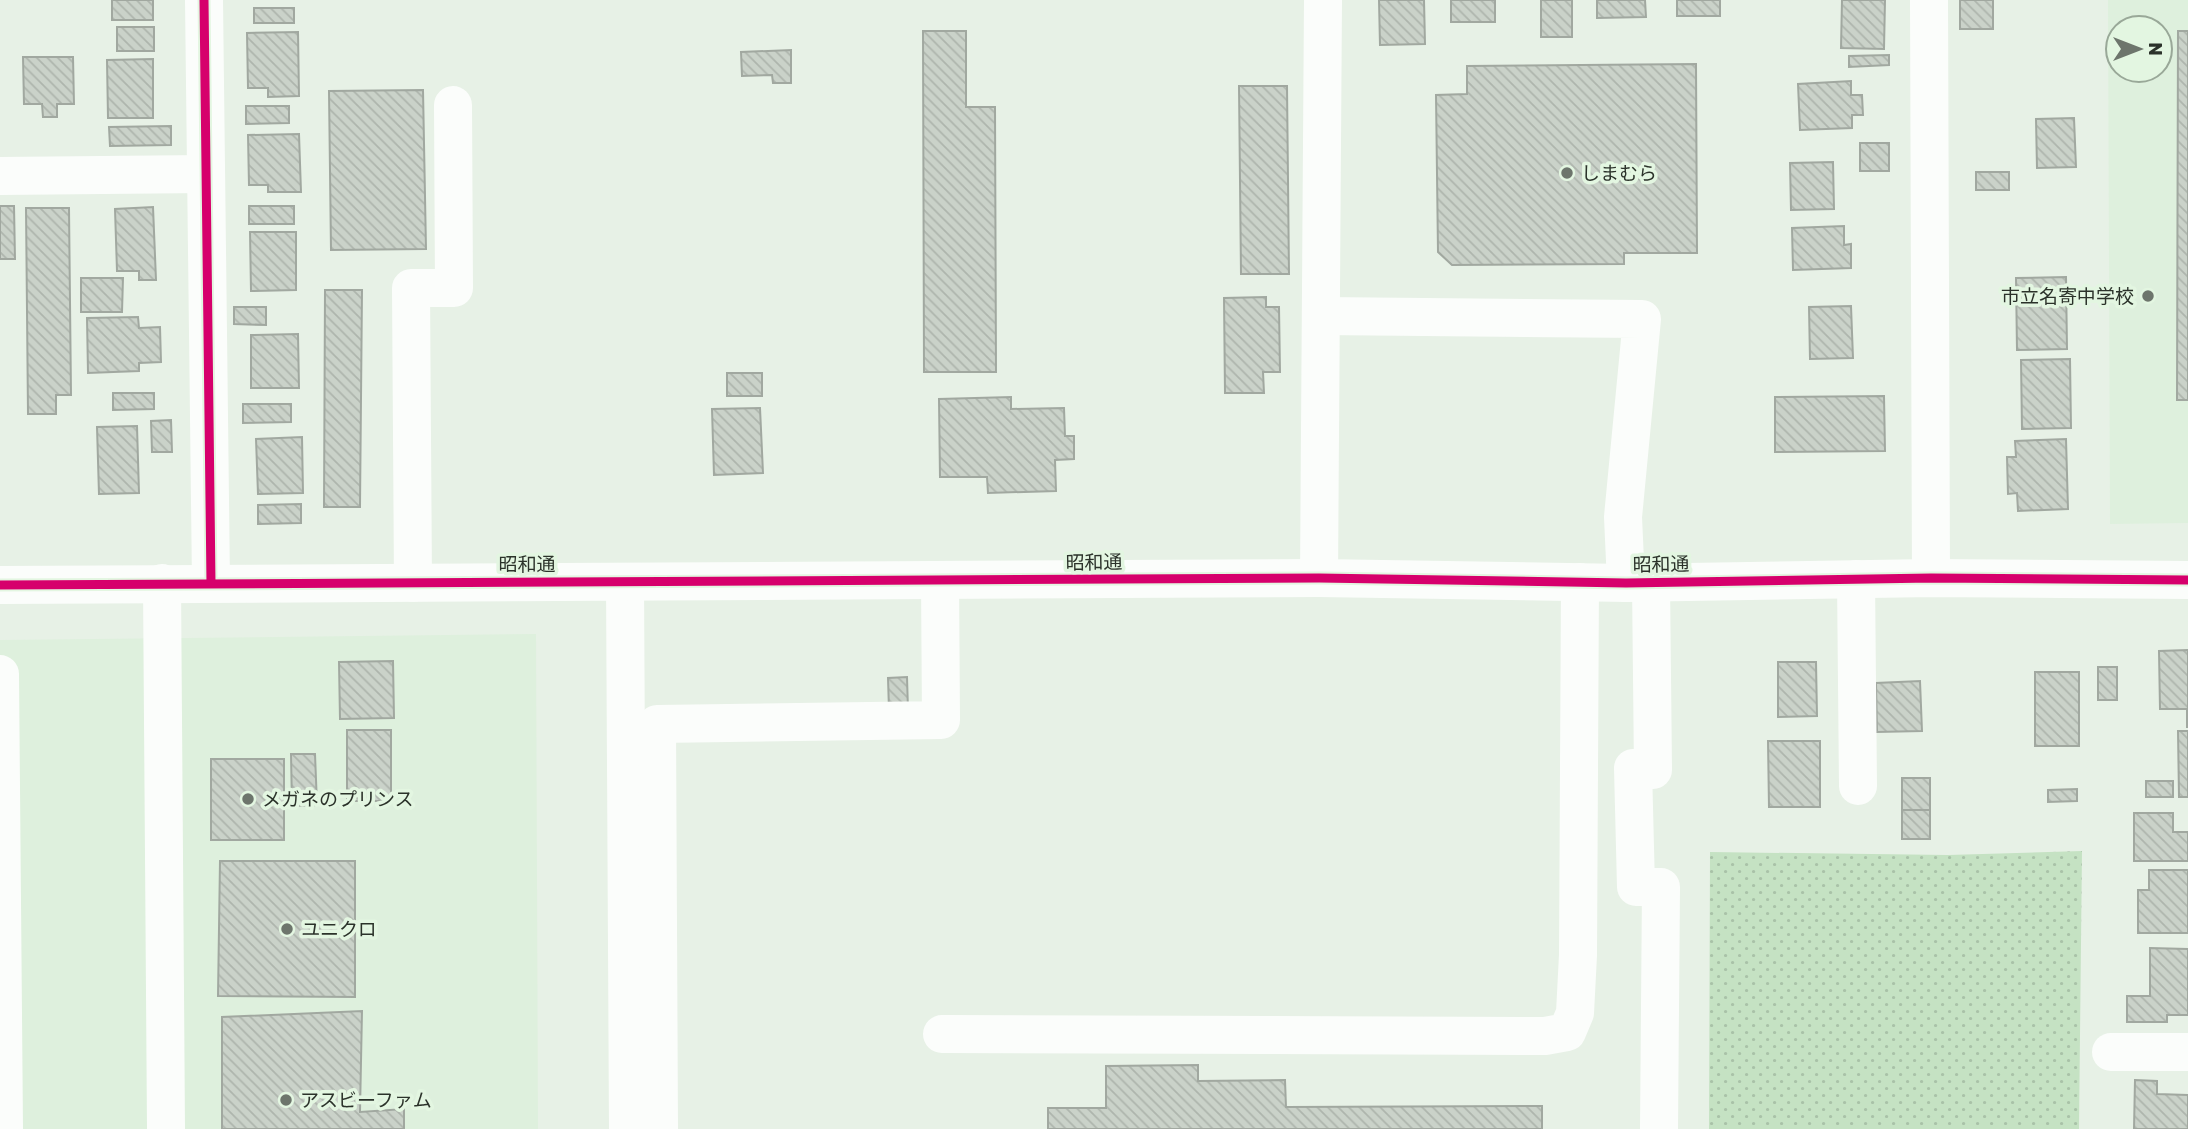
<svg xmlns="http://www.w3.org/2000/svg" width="2188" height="1129" font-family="Rubik,'Noto Sans JP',sans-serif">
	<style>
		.built { fill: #def0dd; fill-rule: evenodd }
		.grass { fill: url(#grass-dots) }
		.building { fill: url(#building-back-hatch); stroke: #a1a8a0; stroke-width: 2 }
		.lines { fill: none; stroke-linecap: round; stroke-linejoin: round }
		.minor { stroke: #fbfdfb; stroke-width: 38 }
		.cycleway-casing { stroke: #e3f6e1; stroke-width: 13 }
		.cycleway { stroke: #d6006c; stroke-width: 9 }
		.poi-dot { fill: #6d756c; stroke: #e3f6e1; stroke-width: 2.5 }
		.labels { text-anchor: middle; stroke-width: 7; stroke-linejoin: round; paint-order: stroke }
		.poi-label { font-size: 19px; fill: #2b322a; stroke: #e3f6e1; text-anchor: start }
		.street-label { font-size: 19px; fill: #2b322a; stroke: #e3f6e1 }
	</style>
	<defs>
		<pattern id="grass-dots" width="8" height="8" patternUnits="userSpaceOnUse" patternTransform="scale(1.75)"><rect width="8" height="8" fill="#c5e2c3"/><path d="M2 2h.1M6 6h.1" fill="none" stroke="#a9c2a8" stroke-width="1.8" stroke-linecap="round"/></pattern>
		<pattern id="building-back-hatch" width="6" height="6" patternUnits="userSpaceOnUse" patternTransform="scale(1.75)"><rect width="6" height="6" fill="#cad2c9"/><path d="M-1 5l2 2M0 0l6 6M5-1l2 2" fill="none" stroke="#aeb5ad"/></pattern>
	</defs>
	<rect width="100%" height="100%" fill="#e7f1e6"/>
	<g class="built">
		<path d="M2108 0H2188V523L2110 524ZM2118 28H2160V70H2118Z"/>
		<polygon points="536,634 538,1129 0,1129 0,640"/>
	</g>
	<polygon class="grass" points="2082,851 2079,1129 1709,1129 1710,852 1948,855"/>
	<g class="building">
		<rect x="112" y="0" width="41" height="20"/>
		<polygon points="1379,0 1424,0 1425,44 1380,45"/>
		<rect x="1451" y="0" width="44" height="22"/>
		<rect x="1541" y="0" width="31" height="37"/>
		<polygon points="1597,0 1645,0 1646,17 1597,18"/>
		<rect x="1677" y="0" width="43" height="16"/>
		<polygon points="1842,0 1885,0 1884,49 1841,48"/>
		<rect x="1960" y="0" width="33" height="29"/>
		<rect x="254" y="8" width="40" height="15"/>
		<rect x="117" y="27" width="37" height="24"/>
		<polygon points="923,31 966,31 966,107 995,107 996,372 924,372"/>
		<polygon points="2178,31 2188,31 2188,400 2177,400"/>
		<polygon points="298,32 299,96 268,97 268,88 248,88 247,33"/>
		<polygon points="791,50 791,83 773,83 772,75 742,76 741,52"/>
		<polygon points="1889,55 1889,65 1849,67 1849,56"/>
		<polygon points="23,57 73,57 74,104 57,104 57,117 43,117 42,104 24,104"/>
		<polygon points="153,59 153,118 108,118 107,60"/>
		<polygon points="1696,64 1697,253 1624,253 1624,264 1452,265 1438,252 1436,95 1467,94 1467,66"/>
		<polygon points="1851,81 1851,95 1862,95 1863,115 1852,115 1852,128 1800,130 1798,84"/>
		<polygon points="1239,86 1287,86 1289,274 1241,274"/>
		<polygon points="423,90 426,249 331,250 329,91"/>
		<polygon points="246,106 289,106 289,123 246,124"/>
		<polygon points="2074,118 2076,167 2037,168 2036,119"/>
		<polygon points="171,126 171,145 110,146 109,127"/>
		<polygon points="299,134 301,192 268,192 268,185 249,185 248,135"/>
		<rect x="1860" y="143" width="29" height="28"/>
		<polygon points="1833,162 1834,209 1791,210 1790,163"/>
		<rect x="1976" y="172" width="33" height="18"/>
		<polygon points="0,206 14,206 15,259 0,259"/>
		<rect x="249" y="206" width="45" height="18"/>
		<polygon points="153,207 156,280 139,280 139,271 117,271 115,209"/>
		<polygon points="26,208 69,208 71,395 56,395 56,414 28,414"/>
		<polygon points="1844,226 1844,245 1851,244 1851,268 1793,270 1792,228"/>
		<polygon points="250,232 296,232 296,290 251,291"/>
		<polygon points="2066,277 2067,349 2017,350 2016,278"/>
		<polygon points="81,278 123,278 122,312 81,312"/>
		<polygon points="325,290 362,290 360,507 324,507"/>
		<polygon points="1266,297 1266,307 1279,307 1280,372 1263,372 1264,393 1225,393 1224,298"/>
		<polygon points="1851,306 1853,358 1810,359 1809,307"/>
		<polygon points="234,307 266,307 266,325 234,324"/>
		<polygon points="138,317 139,328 160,327 161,362 139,363 139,371 88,373 87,318"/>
		<polygon points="298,334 299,388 251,388 251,335"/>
		<polygon points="2070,359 2071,428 2022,429 2021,360"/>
		<rect x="727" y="373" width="35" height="23"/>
		<polygon points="113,393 154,393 154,409 113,410"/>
		<polygon points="1884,396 1885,451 1775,452 1775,397"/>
		<polygon points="1011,397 1011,409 1064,408 1065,436 1074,436 1074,459 1055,460 1056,491 988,493 987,477 940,477 939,399"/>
		<polygon points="243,404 291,404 291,422 243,423"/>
		<polygon points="760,408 763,473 714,475 712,409"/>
		<polygon points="171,420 172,452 152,452 151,421"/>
		<polygon points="137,426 139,493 99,494 97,427"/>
		<polygon points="302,437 303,493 258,494 256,439"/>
		<polygon points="2066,439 2068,509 2018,511 2017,493 2008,494 2007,457 2016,457 2015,441"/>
		<polygon points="301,504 301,523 258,524 258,505"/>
		<polygon points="2188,650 2188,727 2187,727 2187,709 2160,709 2159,651"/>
		<polygon points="393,661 394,718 340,719 339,662"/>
		<polygon points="1778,662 1816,662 1817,716 1778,717"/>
		<rect x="2098" y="667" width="19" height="33"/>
		<rect x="2035" y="672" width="44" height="74"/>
		<polygon points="907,677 908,710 889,710 888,678"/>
		<polygon points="1920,681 1922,731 1877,732 1876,683"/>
		<rect x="347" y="730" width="44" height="71"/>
		<polygon points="2178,731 2188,731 2188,797 2179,797"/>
		<polygon points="1768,741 1820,741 1820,807 1769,807"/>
		<polygon points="291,754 315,754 317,805 292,806"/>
		<rect x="211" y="759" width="73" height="81"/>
		<rect x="1902" y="778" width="28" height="32"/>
		<rect x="2146" y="781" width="27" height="16"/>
		<polygon points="2077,789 2077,801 2048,802 2048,790"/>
		<rect x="1902" y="810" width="28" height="29"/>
		<polygon points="2134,813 2173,813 2173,832 2188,832 2188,861 2134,861"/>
		<polygon points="220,861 355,861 355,997 218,996"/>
		<polygon points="2149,870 2188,870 2188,933 2138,933 2138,890 2149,890"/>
		<polygon points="2150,948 2188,949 2188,1015 2167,1015 2167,1022 2127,1022 2127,996 2150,996"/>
		<polygon points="362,1011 360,1112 404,1109 404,1129 222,1129 222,1017"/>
		<polygon points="1198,1065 1198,1081 1285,1080 1286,1107 1542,1106 1542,1129 1048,1129 1048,1108 1106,1108 1106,1066"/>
		<polygon points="2135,1080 2157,1081 2157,1094 2188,1095 2188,1129 2134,1129"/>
	</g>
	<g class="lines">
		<g class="minor">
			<polyline points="204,0 211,583"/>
			<polyline points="1929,0 1931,578"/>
			<polyline points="0,176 206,174"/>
			<polyline points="1322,316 1642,319 1623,517 1626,583"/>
			<polyline points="1319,578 1323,0"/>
			<polyline points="1856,579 1858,786"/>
			<polyline points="625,582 628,1129"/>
			<polyline points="1651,582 1653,770 1633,768 1636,887 1661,887 1659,1129"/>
			<polyline points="162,583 166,1129"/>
			<polyline points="413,583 411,288 454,288 453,105"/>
			<polyline points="0,585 1319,578 1626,583 1931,578 2188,580"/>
			<polyline points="0,674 4,1129"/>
			<polyline points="942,1034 1545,1036 1567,1032 1575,1013 1578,955 1580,582"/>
			<polyline points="2111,1052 2188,1052"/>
			<polyline points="659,1129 657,724 941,720 940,581"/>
		</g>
		<g class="cycleway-casing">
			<g id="cycleway">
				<polyline points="204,0 211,583"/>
				<polyline points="0,585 1319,578 1626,583 1931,578 2188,580"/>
			</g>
		</g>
		<use href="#cycleway" class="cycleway"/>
	</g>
	<g class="poi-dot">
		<circle cx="1567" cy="173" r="7"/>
		<circle cx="2148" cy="296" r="7"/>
		<circle cx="248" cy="799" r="7"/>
		<circle cx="287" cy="929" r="7"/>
		<circle cx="286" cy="1100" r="7"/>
	</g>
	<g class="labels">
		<g class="poi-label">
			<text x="1581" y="180">しまむら</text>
			<text x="2134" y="303" text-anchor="end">市立名寄中学校</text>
			<text x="262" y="806">メガネのプリンス</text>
			<text x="301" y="936">ユニクロ</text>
			<text x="300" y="1107">アスビーファム</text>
		</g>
		<g class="street-label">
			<text transform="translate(1094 562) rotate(-1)" y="7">昭和通</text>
			<text x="527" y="571">昭和通</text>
			<text transform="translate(1661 564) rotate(-1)" y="7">昭和通</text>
		</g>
	</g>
	<g transform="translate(2139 49) rotate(90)"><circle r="33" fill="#e3f6e1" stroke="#99a898" stroke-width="2"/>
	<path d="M0-5L12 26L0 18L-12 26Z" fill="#6d756c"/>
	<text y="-10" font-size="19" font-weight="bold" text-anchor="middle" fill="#2b322a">N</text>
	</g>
</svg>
